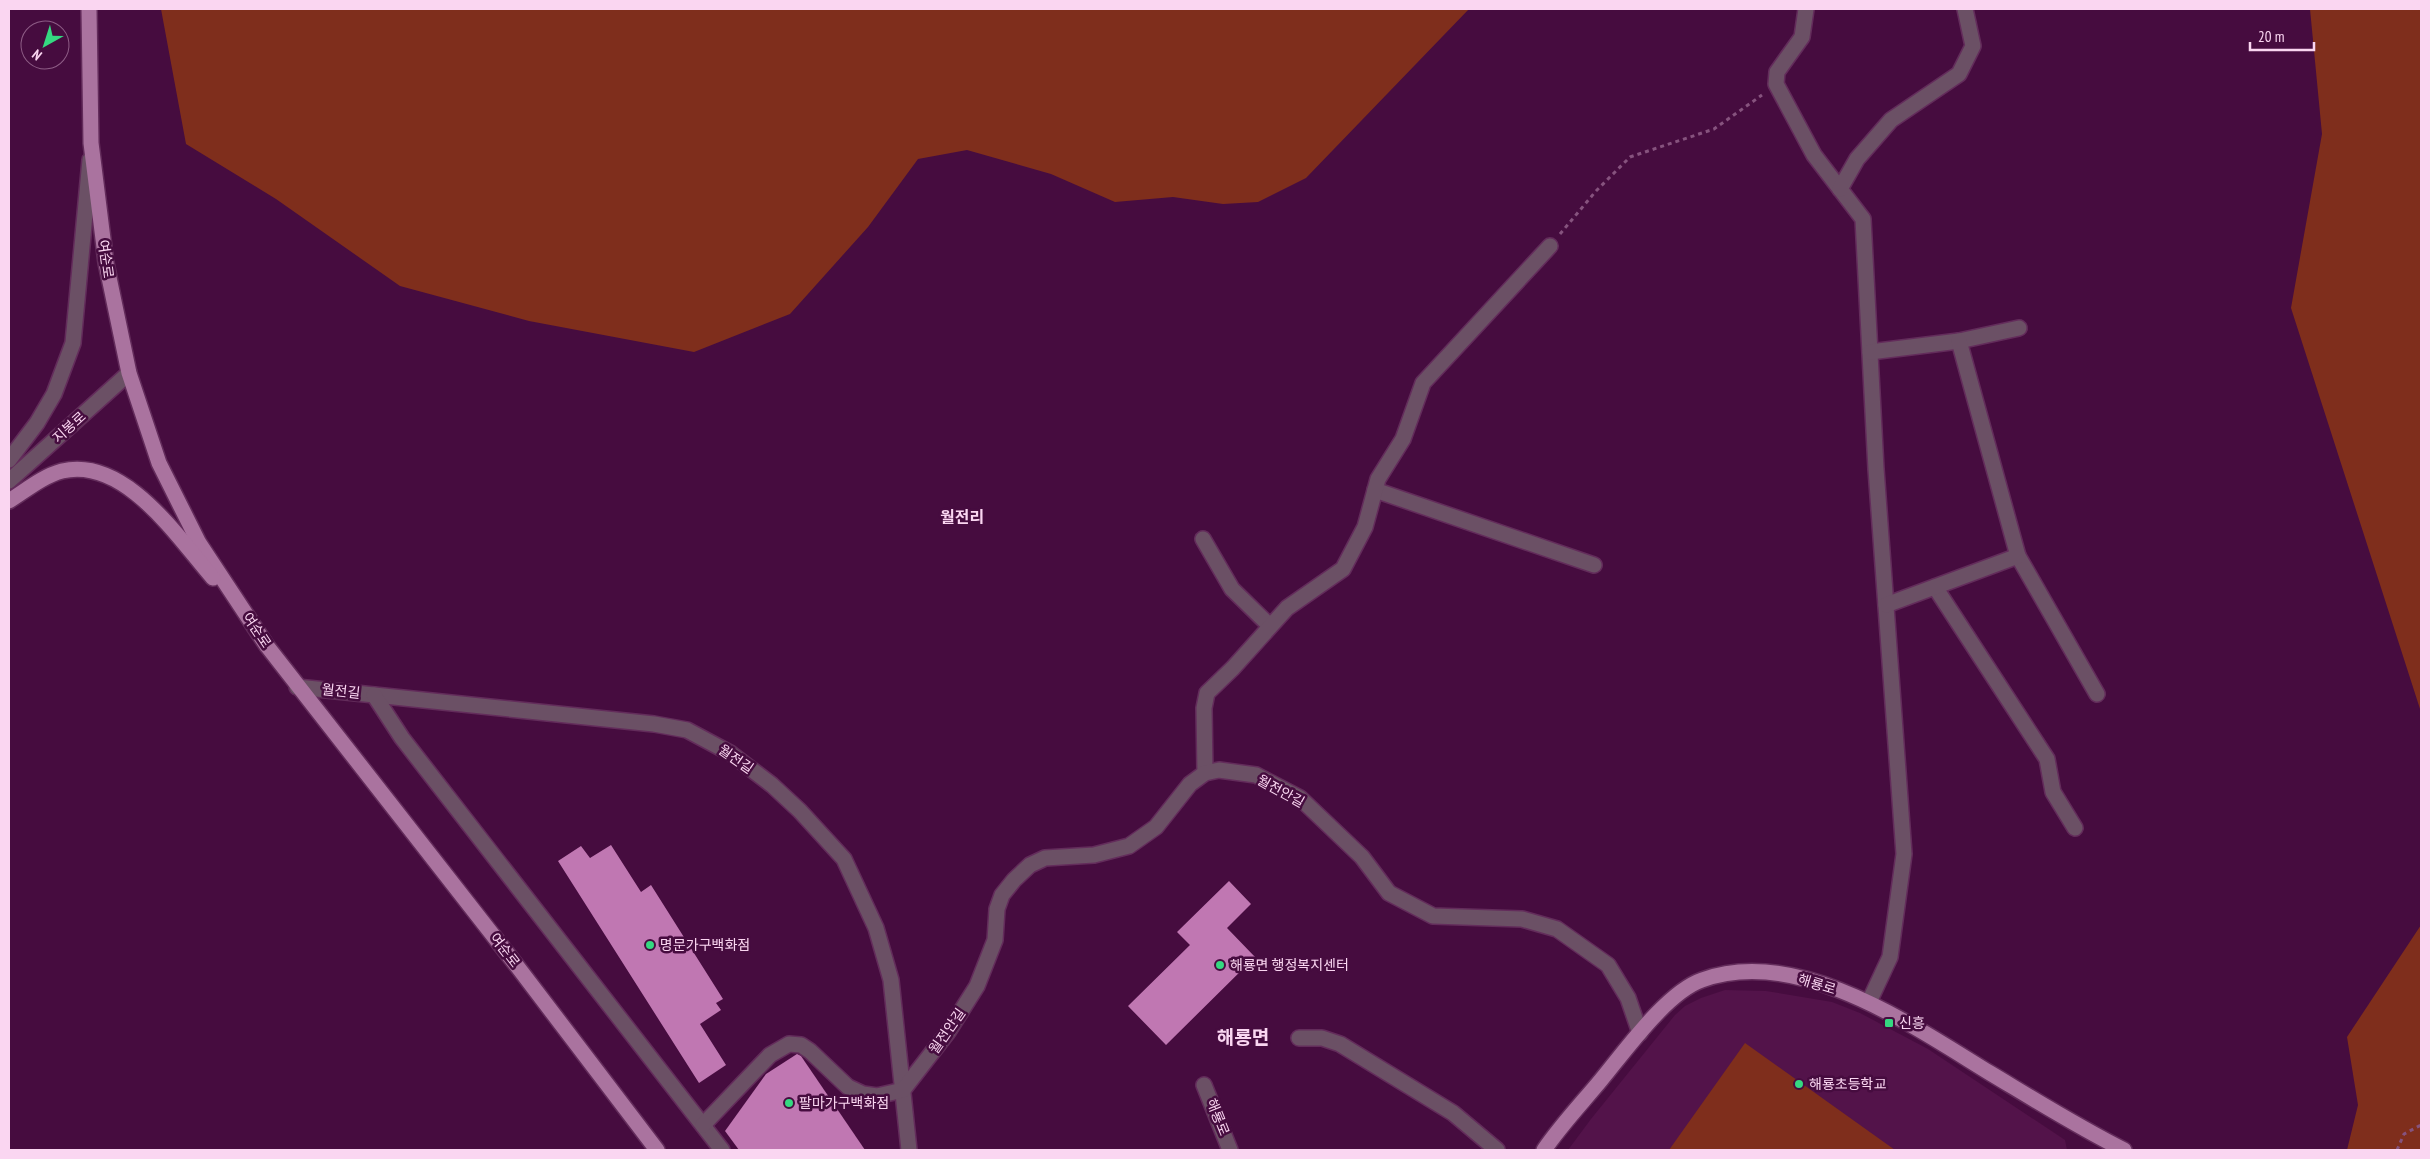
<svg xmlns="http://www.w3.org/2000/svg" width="2430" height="1159" font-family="'PT Sans Narrow','Noto Sans KR',sans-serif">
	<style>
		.built { fill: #53134a }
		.green { fill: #7f2e1c }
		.building { fill: #c077b2 }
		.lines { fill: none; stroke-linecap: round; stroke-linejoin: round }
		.minor-casing { stroke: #632c5b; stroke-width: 18 }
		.major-casing { stroke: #632c5b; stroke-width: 18 }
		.path { stroke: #86537e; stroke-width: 3; stroke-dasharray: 4 4; stroke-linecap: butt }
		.minor { stroke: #6b5065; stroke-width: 15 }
		.major { stroke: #aa739f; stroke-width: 15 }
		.poi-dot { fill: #35d881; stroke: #460c3f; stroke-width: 2 }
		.labels { text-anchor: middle; stroke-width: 5; stroke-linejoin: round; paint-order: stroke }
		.street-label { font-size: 14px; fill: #fad6f1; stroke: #460c3f }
		.poi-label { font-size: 14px; fill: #fad6f1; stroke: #460c3f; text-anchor: start }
		.quarter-label { font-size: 16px; font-weight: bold; fill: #fad6f1; stroke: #460c3f }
		.district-label { font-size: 19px; font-weight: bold; fill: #fad6f1; stroke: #460c3f }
	</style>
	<rect width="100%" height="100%" fill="#460c3f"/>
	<polygon class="built" points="1725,990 1766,991 1832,1002 1860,1013 1928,1049 2065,1140 2067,1150 1568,1150 1591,1119 1675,1015 1685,1006 1701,998"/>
	<g class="green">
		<polygon points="161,9 1469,9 1306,178 1258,202 1223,204 1173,197 1115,202 1051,174 967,150 918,159 868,227 790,314 694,352 529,321 400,286 276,199 186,144"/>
		<polygon points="2310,9 2421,9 2421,712 2291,308 2322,134"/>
		<polygon points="2421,925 2421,1150 2347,1150 2358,1105 2347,1037"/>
		<polygon points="1745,1043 1895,1150 1669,1150"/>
	</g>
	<g class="building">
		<polygon points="611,845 641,892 651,885 723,999 716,1003 721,1010 700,1024 726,1065 699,1083 558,861 581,846 590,858"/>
		<polygon points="1229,881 1251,904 1227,928 1255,957 1166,1045 1128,1006 1190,945 1177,932"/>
		<polygon points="797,1054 801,1056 865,1150 739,1150 725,1131 766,1074"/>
	</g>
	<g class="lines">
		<g class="minor-casing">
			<g id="minor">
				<polyline points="1806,9 1802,37 1777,72 1776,84 1814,155 1863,219 1876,469 1904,854 1890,957 1869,1002"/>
				<polyline points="1840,189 1857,159 1891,120 1959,74 1973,46 1965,9"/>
				<polyline points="1870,352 1959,341 2019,328"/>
				<polyline points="9,460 37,423 54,394 73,343 90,160"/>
				<polyline points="9,481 129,373"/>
				<polyline points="1375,490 1594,565"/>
				<polyline points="1203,539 1232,589 1270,626"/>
				<polyline points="2018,556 2097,694"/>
				<polyline points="1935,587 2047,759 2053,792 2075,828"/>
				<polyline points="1886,605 2018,556 1959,341"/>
				<polyline points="297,687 654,724 687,730 730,753 772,785 800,811 844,859 876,928 891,980 909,1150"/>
				<polyline points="374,695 402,738 722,1150"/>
				<polyline points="1205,773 1204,708 1207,693 1233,668 1287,608 1343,569 1365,527 1378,479 1403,439 1423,383 1550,246"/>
				<polyline points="1299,1038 1322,1038 1340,1044 1453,1113 1497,1150"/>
				<polyline points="1204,1085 1230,1150"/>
				<polyline points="703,1125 770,1055 789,1044 801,1045 810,1051 848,1087 863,1094 877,1096 903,1090 948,1032 977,986 995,940 997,909 1002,895 1014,880 1030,865 1045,858 1094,855 1129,846 1156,827 1190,784 1205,773 1219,770 1256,775 1300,798 1362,857 1389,893 1433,916 1522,919 1557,929 1608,965 1628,998 1640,1033"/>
			</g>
		</g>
		<g class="major-casing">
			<g id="major">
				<polyline points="89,9 91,143 106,263 129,373 159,463 199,543 267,646 517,966 657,1150"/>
				<path d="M9 501C25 491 43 476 62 471 125 456 178 538 213 578"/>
				<path d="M1544 1150C1561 1125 1582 1103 1601 1080 1625 1051 1667 992 1702 980 1798 945 1913 1026 1990 1073 2035 1100 2078 1127 2124 1150"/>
			</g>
		</g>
		<g class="path">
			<polyline points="1560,234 1596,191 1630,157 1714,129 1762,95"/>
			<polyline points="2397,1150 2404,1134 2421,1125"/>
		</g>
		<use href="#minor" class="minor"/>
		<use href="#major" class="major"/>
	</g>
	<g class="poi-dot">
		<circle cx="650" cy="945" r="5"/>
		<circle cx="1220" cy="965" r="5"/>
		<rect x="1884" y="1018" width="10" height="10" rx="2.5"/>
		<circle cx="1799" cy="1084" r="5"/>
		<circle cx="789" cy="1103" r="5"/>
	</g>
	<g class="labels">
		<g class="street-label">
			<text transform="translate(106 259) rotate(82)" y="5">여순로</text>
			<text transform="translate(69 427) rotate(-42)" y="5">지봉로</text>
			<text transform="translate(257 630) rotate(56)" y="5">여순로</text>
			<text transform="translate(341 691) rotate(6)" y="5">월전길</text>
			<text transform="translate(736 759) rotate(35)" y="5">월전길</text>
			<text transform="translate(1281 791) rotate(29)" y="5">월전안길</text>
			<text transform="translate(505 950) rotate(52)" y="5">여순로</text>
			<text transform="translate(1817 984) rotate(17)" y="5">해룡로</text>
			<text transform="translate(947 1031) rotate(-55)" y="5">월전안길</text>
			<text transform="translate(1218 1117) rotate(68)" y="5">해룡로</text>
		</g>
		<g class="poi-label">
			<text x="660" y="950">명문가구백화점</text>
			<text x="1230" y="970">해룡면 행정복지센터</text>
			<text x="1899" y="1028">신흥</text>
			<text x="1809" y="1089">해룡초등학교</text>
			<text x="799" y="1108">팔마가구백화점</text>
		</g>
		<g class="quarter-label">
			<text x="962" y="523">월전리</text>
		</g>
		<g class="district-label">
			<text x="1243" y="1044">해룡면</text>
		</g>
	</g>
	<rect width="2430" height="1159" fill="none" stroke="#fad6f1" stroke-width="20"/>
	<g transform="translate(45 45) rotate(219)"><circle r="24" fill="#460c3f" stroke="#8e5d86"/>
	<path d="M0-4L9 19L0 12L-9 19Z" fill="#35d881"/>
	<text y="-8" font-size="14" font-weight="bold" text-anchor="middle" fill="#fad6f1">N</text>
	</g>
	<path d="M2250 42v8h64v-8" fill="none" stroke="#fad6f1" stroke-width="2.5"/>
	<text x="2258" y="42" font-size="15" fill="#fad6f1" stroke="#460c3f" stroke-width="4" paint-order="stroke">20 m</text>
</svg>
